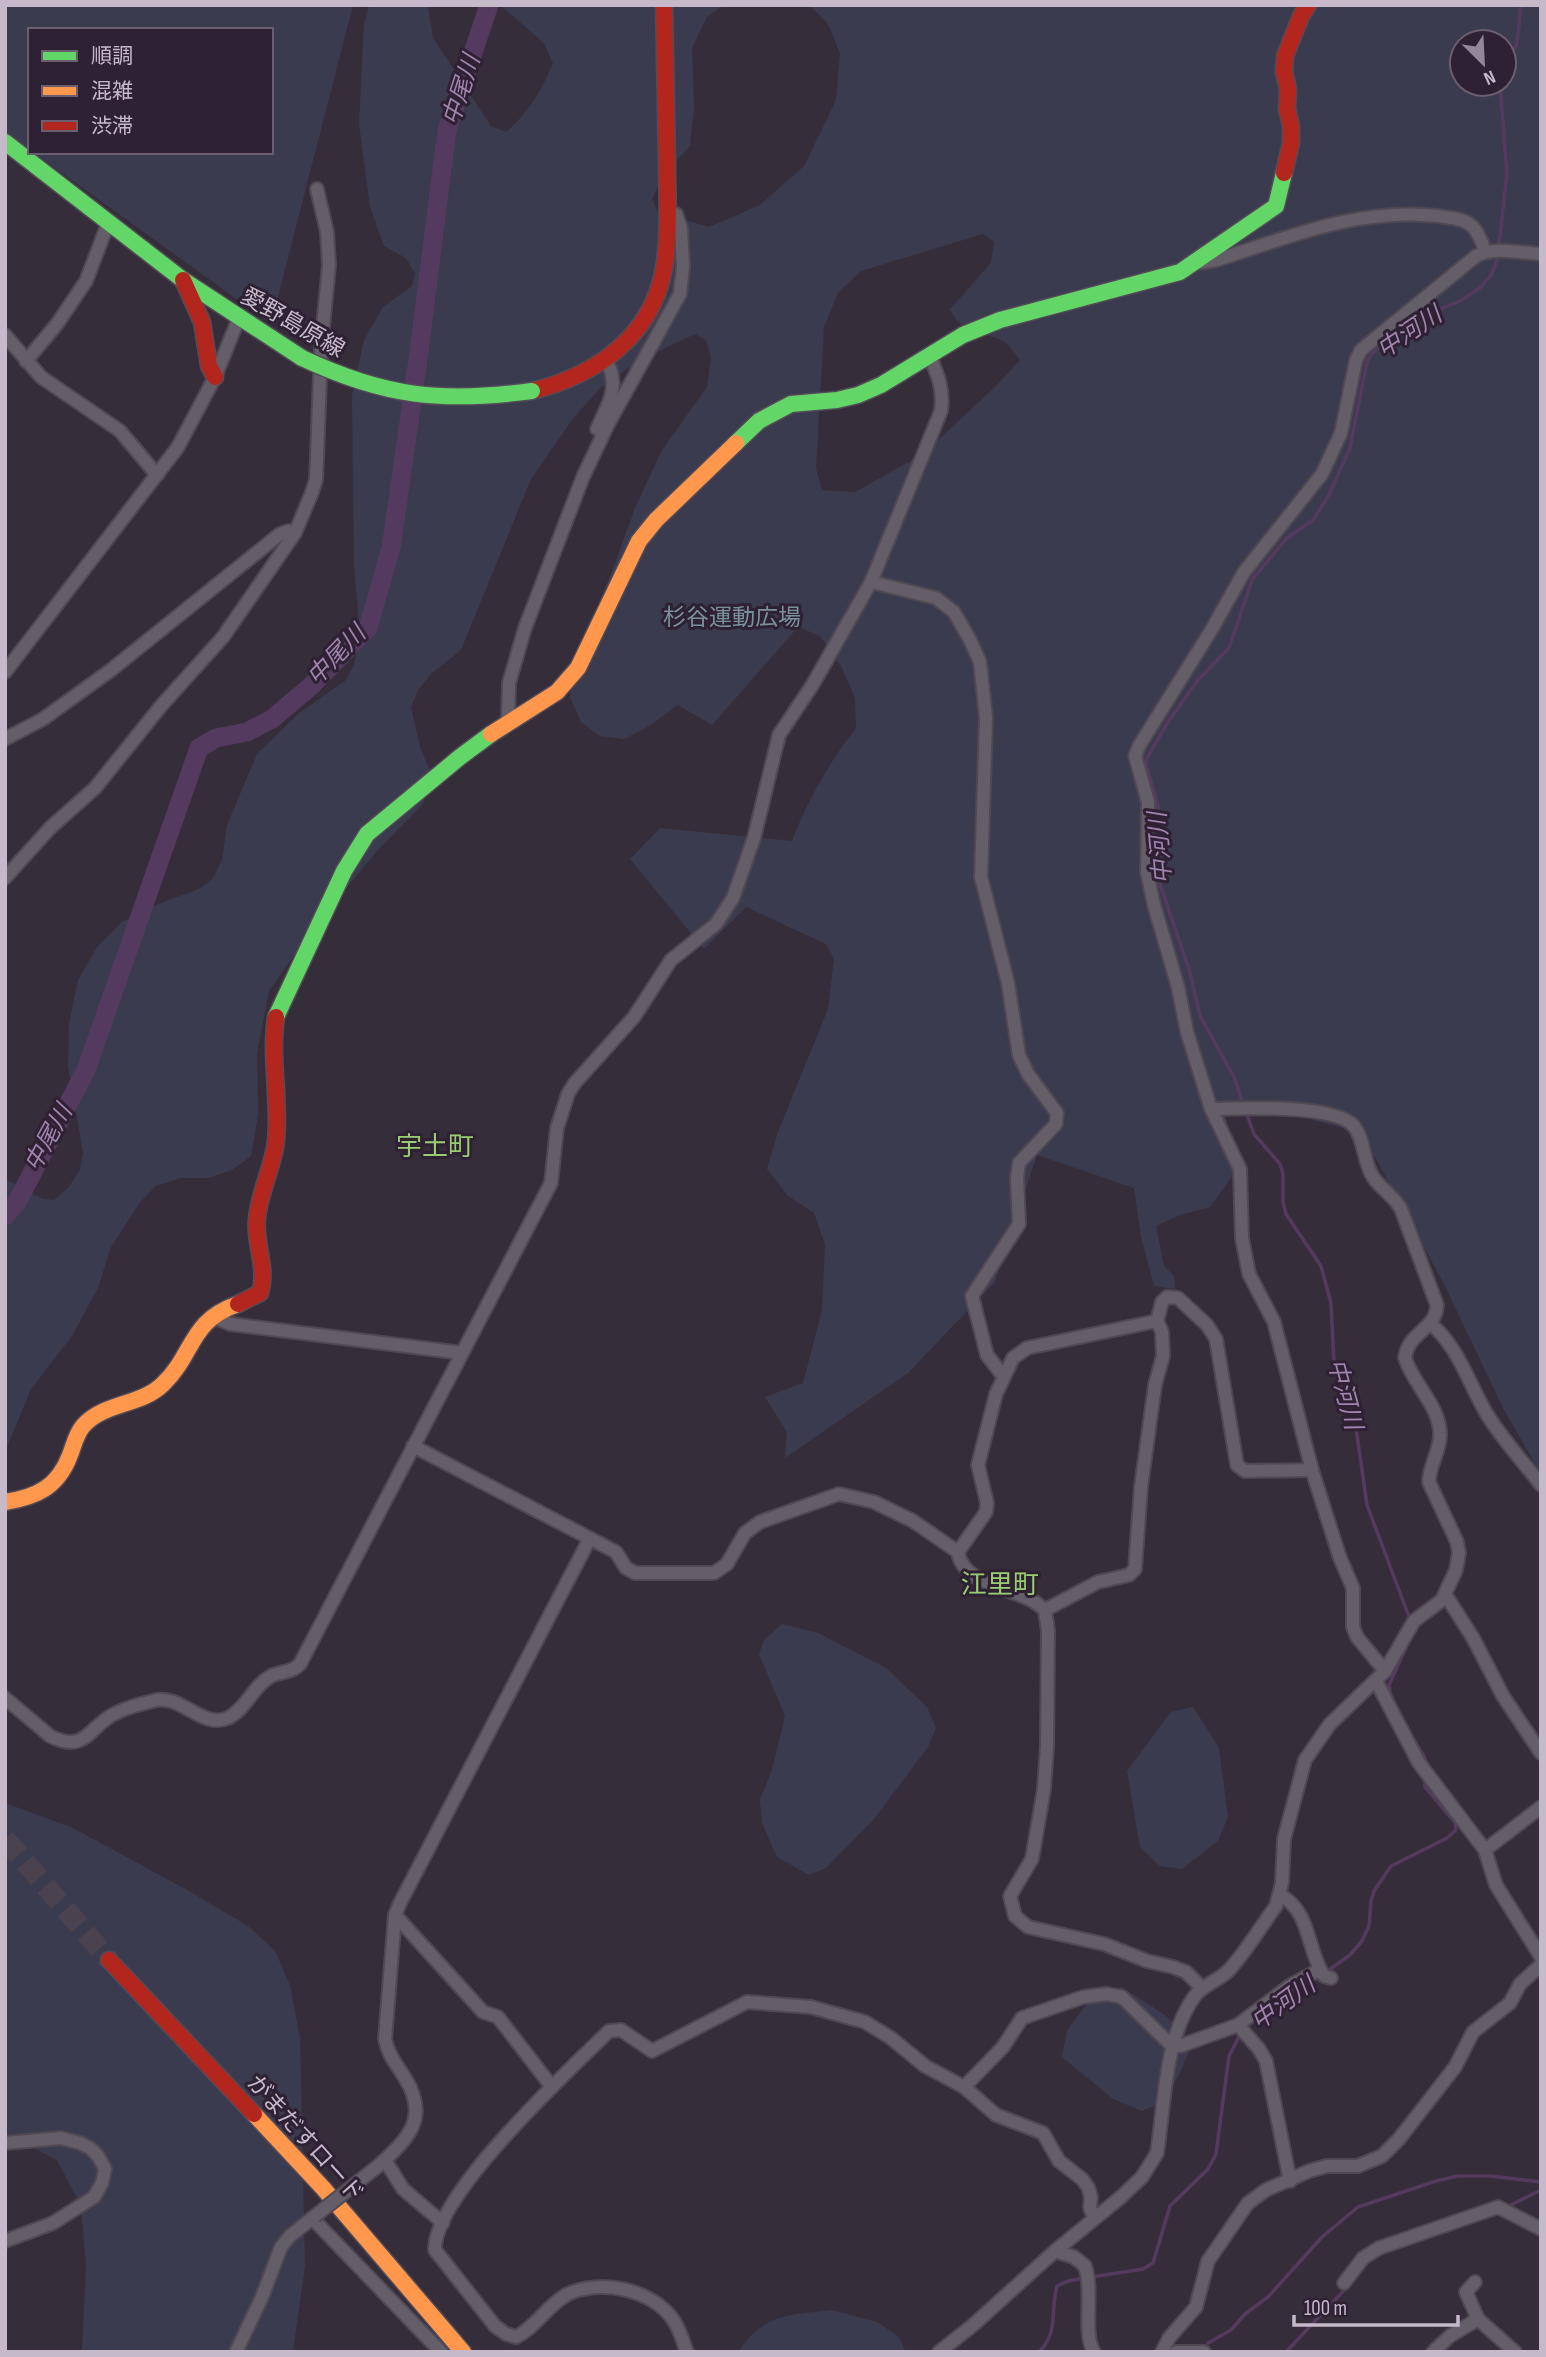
<svg xmlns="http://www.w3.org/2000/svg" width="1546" height="2357" font-family="'Sofia Sans Condensed','Noto Sans JP',sans-serif">
	<style>
		.green { fill: #3b3b4f; fill-rule: evenodd }
		.lines { fill: none; stroke-linecap: round; stroke-linejoin: round }
		.stream { stroke: #543a5e; stroke-width: 3.5 }
		.river { stroke: #543a5e; stroke-width: 19 }
		.highway-tunnel { stroke: #4b4250; stroke-width: 21; stroke-dasharray: 21 10; stroke-linecap: butt }
		.street-casing { stroke: #504953; stroke-width: 16 }
		.fast-casing { stroke: #534b57; stroke-width: 19 }
		.slow-casing { stroke: #534b57; stroke-width: 19 }
		.jam-casing { stroke: #534b57; stroke-width: 19 }
		.street { stroke: #645e68; stroke-width: 12 }
		.fast { stroke: #63d668; stroke-width: 16 }
		.slow { stroke: #ff974d; stroke-width: 16 }
		.jam { stroke: #b3261e; stroke-width: 16 }
		.street-bridge-casing { stroke: #504953; stroke-width: 16; stroke-linecap: butt }
		.fast-bridge-casing { stroke: #534b57; stroke-width: 19; stroke-linecap: butt }
		.street-bridge { stroke: #645e68; stroke-width: 12 }
		.fast-bridge { stroke: #63d668; stroke-width: 16 }
		.labels { text-anchor: middle; stroke-width: 6; stroke-linejoin: round; paint-order: stroke }
		.street-label { font-size: 23px; fill: #c5b9ca; stroke: #2f2134 }
		.park-label { font-size: 23px; fill: #79919d; stroke: #2f2134 }
		.water-label { font-size: 24px; font-style: italic; fill: #a083ae; stroke: #2f2134 }
		.quarter-label { font-size: 26px; fill: #9acd70; stroke: #2f2134 }
	</style>
	<rect width="100%" height="100%" fill="#362d3a"/>
	<g class="green">
		<polygon points="5,5 353,5 271,324 33,152 271,152 271,30 30,30 30,150 5,132"/>
		<path d="M369 5H428L433 38 491 126 506 132C528 113 542 91 553 63L544 43 500 5H724L707 17 692 48 694 108 690 146 665 173 652 199 658 212 709 227 760 205 804 166 836 100 840 53 827 22 809 5H1541V1474L1504 1410 1444 1284 1375 1157 1343 1128 1252 1103 1226 1114 1233 1175 1210 1207 1180 1215 1156 1226 1164 1266 1174 1276 1175 1289 1154 1286 1141 1237 1134 1188 1037 1155 995 1282 908 1373 785 1458 787 1432 765 1397 803 1383 822 1310 825 1244 814 1213 788 1196 767 1169 778 1132 828 1009 834 959 826 944 746 907 704 949 630 859 660 828 792 841C808 799 829 763 856 728L855 698 841 666 820 636 798 627 712 725 678 705 649 726 624 739 600 736 581 722 570 697 577 655 611 574 635 508 662 450 707 387 711 357 706 340 695 334 640 360 600 388 572 420 531 479 461 650 432 673 418 690 411 707 420 747 431 773 423 804 377 851 313 928 269 991 257 1054 258 1115 251 1156 232 1170 208 1178H181L156 1186 141 1201 111 1247 98 1288 72 1336 31 1389 5 1452V1179L43 1199 54 1200 68 1188 80 1170 83 1152 68 1067 69 1023 78 980 97 947 122 922 163 902 199 889 213 878 222 860 227 825 257 754 298 714 346 680 354 665 360 635 354 563 352 395 364 340 383 307 412 286 415 274 406 258 384 246 370 207 359 124 364 25ZM1462 42H1504V84H1462ZM983 234 994 242 991 263 950 309C963 338 987 330 1006 343 1011 347 1016 355 1020 360L996 386 923 454 855 492 822 490 816 468 824 327 838 293 861 271Z"/>
		<polygon points="782,1624 818,1633 886,1668 927,1707 936,1728 928,1747 874,1819 826,1868 809,1875 777,1857 762,1823 760,1799 772,1770 785,1716 759,1654 764,1640"/>
		<polygon points="1193,1707 1219,1748 1228,1817 1218,1841 1182,1869 1160,1866 1140,1847 1127,1771 1171,1712"/>
		<polygon points="5,1803 73,1828 189,1891 248,1926 275,1951 290,1985 300,2038 305,2266 293,2352 82,2352 86,2265 81,2206 57,2160 10,2136 5,2136"/>
		<path d="M1121 1987C1144 2002 1179 2019 1191 2046L1179 2075 1163 2102 1142 2111 1113 2099 1062 2057 1067 2030 1090 2000Z"/>
		<path d="M831 2310 877 2322 899 2337 906 2352H738C767 2312 786 2316 831 2310Z"/>
	</g>
	<g class="lines">
		<g class="stream">
			<polyline points="1504,64 1517,44 1521,5"/>
			<path d="M1243 1104 1234 1077 1200 1016 1189 969 1161 887C1156 869 1162 850 1161 831 1161 808 1152 786 1146 765L1147 758 1168 722 1198 680 1229 648 1252 580 1287 538 1313 520 1328 497 1350 448 1367 362 1371 355 1393 336 1424 316 1462 300 1481 287 1491 275 1497 261 1507 174 1500 84"/>
			<polyline points="1246,1112 1254,1134 1280,1164 1283,1174 1283,1202 1286,1214 1321,1266 1331,1303 1334,1364 1337,1378 1355,1421 1367,1505 1408,1614"/>
			<polyline points="1396,1706 1390,1693 1389,1685 1408,1643"/>
			<polyline points="1409,1732 1425,1758 1426,1765"/>
			<polyline points="1326,1972 1350,1955 1362,1941 1369,1926 1371,1901 1374,1891 1391,1866 1447,1838 1456,1830 1455,1823 1425,1787 1425,1776"/>
			<polyline points="1282,2000 1304,1984"/>
			<polyline points="1509,2206 1541,2190"/>
			<polyline points="1448,2231 1458,2227"/>
			<polyline points="1092,2277 1143,2269 1153,2263 1170,2206 1208,2169 1216,2154 1229,2056 1241,2033"/>
			<polyline points="1208,2343 1231,2330 1245,2314 1268,2297 1322,2237 1358,2207 1436,2181 1458,2176 1491,2176 1541,2182"/>
			<path d="M1039 2352C1059 2333 1050 2311 1057 2286L1068 2281 1084 2278"/>
			<polyline points="1286,2352 1347,2287"/>
		</g>
		<polyline class="river" points="5,1216 17,1202 86,1070 199,748 216,738 247,732 272,719 311,686 368,628 391,548 418,359 447,130 489,5"/>
		<polyline class="highway-tunnel" points="5,1839 109,1960"/>
		<g class="street-casing">
			<g id="street">
				<path d="M1198 263 1217 260C1289 237 1360 207 1438 216 1450 218 1464 218 1473 227 1479 234 1482 242 1485 251"/>
				<polyline points="5,335 41,377 120,431 157,475"/>
				<polyline points="26,361 57,324 86,281 109,221"/>
				<path d="M597 429C609 402 620 389 607 361"/>
				<polyline points="871,582 936,598 954,612 970,640 980,662 986,718 981,877 1008,983 1019,1055 1028,1074 1057,1113 1056,1124 1019,1163 1017,1178 1019,1224 972,1296 987,1355 1004,1377"/>
				<polyline points="5,672 178,447 215,377 239,318"/>
				<polyline points="508,722 509,683 525,628 583,477 608,424 680,294 683,267 681,228 676,214 668,211"/>
				<polyline points="5,739 43,719 111,670 280,534 289,531 295,533"/>
				<polyline points="5,878 50,828 95,788 161,706 223,637 295,533 311,495 316,480 317,457 321,348 329,265 327,232 317,189"/>
				<polyline points="212,1316 230,1324 462,1353"/>
				<path d="M1157 1321 1027 1348 1013 1358 996 1394 978 1465 987 1503 986 1512 958 1552C962 1583 1009 1588 1031 1600 1036 1602 1041 1607 1045 1610L1048 1631 1047 1746 1044 1789 1032 1859 1010 1896 1015 1916 1028 1927 1104 1944 1147 1961 1173 1967 1186 1972 1202 1988"/>
				<path d="M1431 1324C1458 1347 1468 1381 1485 1411 1500 1437 1523 1461 1541 1485"/>
				<polyline points="413,1446 616,1552 626,1568 635,1573 714,1573 727,1564 745,1533 760,1522 839,1494 874,1502 913,1521 958,1552"/>
				<polyline points="1445,1594 1473,1638 1503,1696 1541,1753"/>
				<polyline points="1045,1610 1098,1582 1129,1575 1135,1569 1141,1487 1155,1385 1163,1356 1162,1332 1157,1321 1162,1302 1167,1297 1178,1298 1207,1325 1216,1339 1237,1465 1245,1471 1312,1470"/>
				<path d="M1385 1671 1357 1637 1353 1627V1588L1340 1558 1312 1470 1274 1322 1249 1274 1242 1238 1240 1169 1211 1109 1187 1032 1178 987 1154 905 1147 872 1148 802 1135 756 1139 746 1212 629 1244 572 1322 474 1341 433 1356 360 1361 350 1476 256C1495 246 1520 253 1541 254"/>
				<polyline points="1376,1681 1419,1763 1485,1850 1496,1885 1541,1957"/>
				<path d="M5 1698 50 1736C87 1755 90 1724 116 1713 128 1707 144 1703 157 1700 182 1696 203 1729 228 1718 246 1709 254 1685 271 1676 282 1671 292 1673 300 1664L551 1183 557 1128 568 1094 574 1084 634 1017 671 960 716 924 733 898 754 838 779 735 813 684 871 582 941 411C944 389 938 375 929 355"/>
				<polyline points="1485,1850 1541,1807"/>
				<path d="M1280 1895C1311 1911 1307 1951 1324 1976L1331 1978"/>
				<polyline points="395,1915 483,2012 498,2017 552,2087"/>
				<polyline points="1238,2025 1259,2049 1266,2061 1290,2181"/>
				<polyline points="964,2087 1003,2047 1022,2018 1083,1997 1107,1994 1122,1997 1172,2046 1180,2046 1238,2025 1291,1985 1319,1970"/>
				<polyline points="5,2143 61,2138 80,2143 90,2148 98,2156 105,2169 102,2183 94,2197 53,2223 5,2241"/>
				<polyline points="385,2160 403,2189 443,2223"/>
				<path d="M378 2166C408 2139 430 2118 405 2078 397 2065 388 2055 385 2039L395 1915 400 1903 589 1540"/>
				<polyline points="312,2218 441,2352"/>
				<path d="M1055 2251 1074 2257 1085 2266C1094 2291 1082 2333 1094 2352"/>
				<polyline points="1475,2282 1466,2292 1478,2319 1515,2352"/>
				<polyline points="1344,2283 1363,2258 1379,2248 1498,2207 1541,2229"/>
				<polyline points="236,2352 262,2297 281,2247 290,2236 315,2216"/>
				<path d="M687 2352C683 2342 680 2330 674 2321 653 2289 600 2278 566 2295 547 2306 536 2327 516 2337L506 2334 495 2326 435 2250C433 2196 569 2070 609 2031L621 2030 652 2051 747 2002 811 2007 865 2022 891 2038 925 2066 964 2087 996 2115 1043 2133 1059 2161 1082 2179 1088 2187 1091 2197 1090 2208 1094 2217"/>
				<path d="M939 2352 972 2326 1055 2251 1121 2197 1142 2177 1157 2153C1165 2103 1164 2040 1194 1997 1202 1985 1218 1981 1228 1971 1244 1955 1261 1926 1276 1906L1282 1883 1284 1839 1305 1760 1330 1724 1385 1671 1414 1621 1442 1600 1456 1570 1459 1553 1457 1542 1429 1482C1429 1465 1441 1450 1440 1433 1439 1405 1413 1384 1405 1358 1407 1333 1436 1330 1437 1305L1401 1209C1394 1196 1381 1189 1373 1177 1363 1162 1365 1140 1354 1126 1334 1104 1241 1108 1211 1109"/>
				<polyline points="1162,2352 1169,2338 1196,2307 1208,2261 1248,2203 1266,2190 1309,2171 1327,2166 1358,2166 1382,2156 1399,2139 1455,2067 1473,2032 1510,2003 1520,1984 1541,1965"/>
				<polyline points="1176,2352 1204,2352"/>
				<polyline points="1433,2352 1450,2336 1478,2319"/>
			</g>
		</g>
		<g class="fast-casing">
			<g id="fast">
				<polyline points="5,142 183,280 302,358"/>
				<polyline points="736,443 759,421 791,404 837,400 858,395 881,385 963,335 1000,320 1180,272 1276,206 1284,173"/>
				<polyline points="276,1017 344,871 367,834 460,757 491,734"/>
			</g>
		</g>
		<g class="slow-casing">
			<g id="slow">
				<polyline points="491,734 557,692 578,668 639,541 656,520 736,443"/>
				<path d="M5 1502C37 1497 58 1487 70 1455 74 1445 76 1434 83 1426 104 1402 141 1406 163 1384 195 1353 189 1321 238 1304"/>
				<polyline points="254,2114 323,2188 463,2352"/>
			</g>
		</g>
		<g class="jam-casing">
			<g id="jam">
				<polyline points="1284,173 1291,143 1291,126 1287,109 1288,89 1284,72 1285,56 1301,16 1308,5"/>
				<polyline points="183,280 202,322 209,366 215,377"/>
				<path d="M532 391C596 375 652 337 664 268 670 232 667 196 667 161 666 109 665 57 664 5"/>
				<path d="M238 1304 260 1293C268 1268 254 1244 257 1219 259 1192 273 1168 276 1141 280 1100 270 1058 276 1017"/>
				<polyline points="109,1960 254,2114"/>
			</g>
		</g>
		<use href="#street" class="street"/>
		<use href="#fast" class="fast"/>
		<use href="#slow" class="slow"/>
		<use href="#jam" class="jam"/>
		<g class="street-bridge-casing">
			<polyline id="street-bridge" points="315,2216 378,2166"/>
		</g>
		<g class="fast-bridge-casing">
			<path id="fast-bridge" d="M302 358C385 397 442 403 532 391"/>
		</g>
		<use href="#street-bridge" class="street-bridge"/>
		<use href="#fast-bridge" class="fast-bridge"/>
	</g>
	<g class="labels">
		<g class="street-label">
			<text transform="translate(293 322) rotate(30)" y="8">愛野島原線</text>
			<text transform="translate(306 2138) rotate(48)" y="8">がまだすロード</text>
		</g>
		<g class="park-label">
			<text x="732" y="625">杉谷運動広場</text>
		</g>
		<g class="water-label">
			<text transform="translate(461 90) rotate(-72)" y="8">中尾川</text>
			<text transform="translate(1409 332) rotate(-34)" y="8">中河川</text>
			<text transform="translate(336 655) rotate(-46)" y="8">中尾川</text>
			<text transform="translate(1160 848) rotate(-95)" y="8">中河川</text>
			<text transform="translate(48 1138) rotate(-61)" y="8">中尾川</text>
			<text transform="translate(1345 1394) rotate(75)" y="8">中河川</text>
			<text transform="translate(1283 2003) rotate(-36)" y="8">中河川</text>
		</g>
		<g class="quarter-label">
			<text x="435" y="1155">宇土町</text>
			<text x="1000" y="1593">江里町</text>
		</g>
	</g>
	<rect width="1546" height="2357" fill="none" stroke="#c5b9ca" stroke-width="14"/>
	<rect x="28" y="28" width="245" height="126" fill="#2f2134" stroke="#6b5e70" stroke-width="2"/>
	<rect x="42" y="51" width="35" height="10" fill="#63d668" stroke="#6b5e70" stroke-width="2"/>
	<text x="91" y="63" font-size="21" fill="#c5b9ca">順調</text>
	<rect x="42" y="86" width="35" height="10" fill="#ff974d" stroke="#6b5e70" stroke-width="2"/>
	<text x="91" y="98" font-size="21" fill="#c5b9ca">混雑</text>
	<rect x="42" y="121" width="35" height="10" fill="#b3261e" stroke="#6b5e70" stroke-width="2"/>
	<text x="91" y="133" font-size="21" fill="#c5b9ca">渋滞</text>
	<g transform="translate(1483 63) rotate(156)"><circle r="33" fill="#2f2134" stroke="#6b5e70" stroke-width="2"/>
	<path d="M0-5L12 26L0 18L-12 26Z" fill="#938898"/>
	<text y="-10" font-size="19" font-weight="bold" text-anchor="middle" fill="#c5b9ca">N</text>
	</g>
	<path d="M1294 2315v10h164v-10" fill="none" stroke="#c5b9ca" stroke-width="3.5"/>
	<text x="1304" y="2315" font-size="21" fill="#c5b9ca" stroke="#2f2134" stroke-width="5" paint-order="stroke">100 m</text>
</svg>
